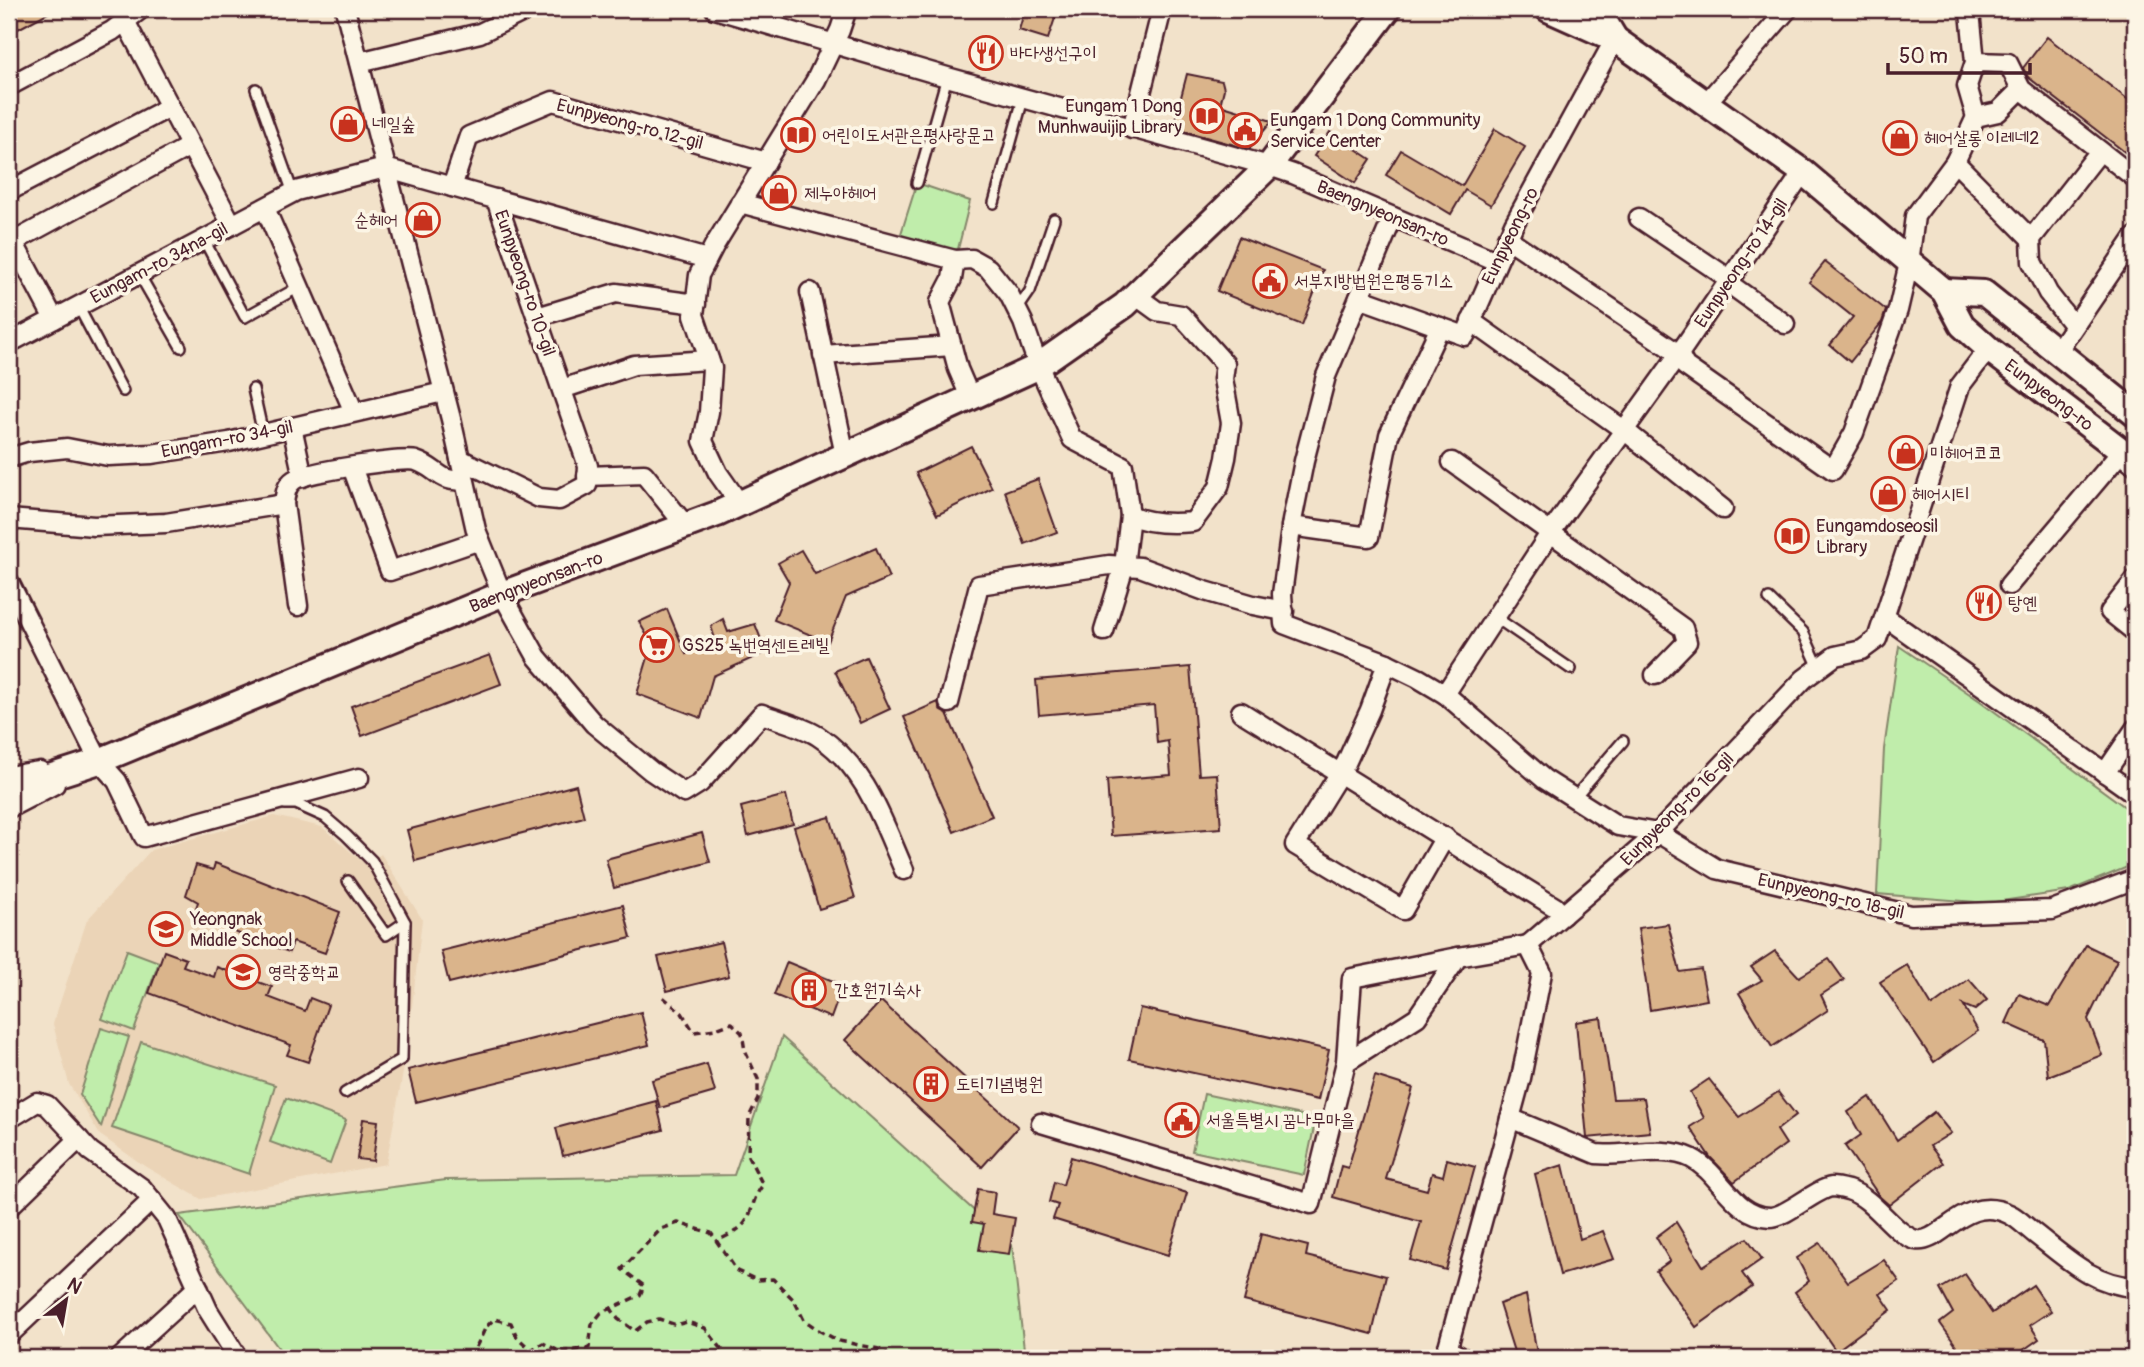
<svg xmlns="http://www.w3.org/2000/svg" width="2144" height="1367" font-family="Pangolin,'Poor Story',sans-serif">
	<style>
		.built { fill: #ebd4b7 }
		.green { fill: #c0edab; stroke: #85866b; stroke-width: 2 }
		.building { fill: #dab48b; stroke: #4a1f2b; stroke-width: 2 }
		.lines { fill: none; stroke-linecap: round; stroke-linejoin: round }
		.lane-casing { stroke: #4a1f2b; stroke-width: 14 }
		.street-casing { stroke: #4a1f2b; stroke-width: 23 }
		.secondary-casing { stroke: #4a1f2b; stroke-width: 30 }
		.path { stroke: #4a1f2b; stroke-width: 3.5; stroke-dasharray: 7 5; stroke-linecap: butt }
		.lane { stroke: #fcf5e5; stroke-width: 9 }
		.street { stroke: #fcf5e5; stroke-width: 18 }
		.secondary { stroke: #fcf5e5; stroke-width: 24 }
		.labels { text-anchor: middle; stroke-width: 7; stroke-linejoin: round; paint-order: stroke }
		.poi-label { font-size: 18px; fill: #4a1f2b; stroke: #fcf5e5; text-anchor: start }
		.street-label { font-size: 18px; fill: #4a1f2b; stroke: #fcf5e5 }
	</style>
	<rect width="100%" height="100%" fill="#f2e2ca"/>
	<filter id="ink" filterUnits="userSpaceOnUse"><feTurbulence type="fractalNoise" baseFrequency=".0143" numOctaves="2"/><feDisplacementMap in="SourceGraphic" scale="14" xChannelSelector="R" yChannelSelector="G"/><feConvolveMatrix kernelMatrix="1 2 1 2 8 2 1 2 1" color-interpolation-filters="sRGB"/></filter>
	<g filter="url(#ink)">
		<polygon class="built" points="274,816 322,827 366,865 381,854 422,919 407,1051 386,1164 201,1199 146,1167 100,1135 69,1084 53,1024 87,920 151,850"/>
		<g class="green">
			<polygon points="917,183 970,201 957,253 899,240"/>
			<polygon points="1899,646 1980,701 2125,807 2135,824 2135,864 2069,891 1988,903 1877,894 1884,749"/>
			<polygon points="127,950 159,962 134,1031 102,1019"/>
			<polygon points="101,1028 129,1037 101,1127 80,1095"/>
			<polygon points="782,1037 1012,1245 1025,1358 286,1358 179,1215 446,1180 734,1175"/>
			<polygon points="141,1042 275,1085 249,1174 112,1128"/>
			<polygon points="1204,1094 1316,1118 1304,1175 1192,1151"/>
			<polygon points="286,1098 346,1120 330,1164 270,1142"/>
		</g>
		<g class="building">
			<polygon points="9,9 55,9 18,29"/>
			<polygon points="1025,9 1058,9 1048,39 1019,30"/>
			<polygon points="2047,37 2135,105 2135,160 2028,77 2023,68"/>
			<polygon points="1187,74 1222,81 1224,89 1220,105 1272,121 1249,149 1173,128"/>
			<polygon points="1495,129 1525,147 1491,205 1465,190 1451,214 1386,175 1401,150 1462,186"/>
			<polygon points="1330,132 1371,159 1355,183 1314,156"/>
			<polygon points="1239,237 1323,270 1302,325 1217,291"/>
			<polygon points="1825,262 1886,310 1882,322 1850,362 1830,345 1853,317 1809,282"/>
			<polygon points="971,446 992,488 937,515 916,473"/>
			<polygon points="1038,479 1057,532 1025,544 1005,491"/>
			<polygon points="876,548 889,578 846,597 828,642 774,620 789,582 778,563 801,550 815,574"/>
			<polygon points="667,609 686,654 715,639 711,626 723,619 728,632 755,624 766,652 713,676 701,718 637,694 652,644 639,622"/>
			<polygon points="490,655 501,684 362,736 351,706"/>
			<polygon points="866,657 890,709 860,723 835,671"/>
			<polygon points="1190,667 1199,775 1217,774 1221,828 1111,836 1107,780 1171,775 1168,741 1157,743 1154,705 1039,715 1036,680"/>
			<polygon points="938,702 941,711 947,714 992,816 954,832 904,717"/>
			<polygon points="576,785 584,817 415,861 407,830"/>
			<polygon points="786,795 793,824 748,836 741,807"/>
			<polygon points="830,817 855,898 819,909 794,827"/>
			<polygon points="702,833 710,862 614,888 606,859"/>
			<polygon points="215,863 340,912 325,953 293,942 289,952 193,917 198,902 186,895 196,865 213,870"/>
			<polygon points="623,905 631,938 449,983 441,951"/>
			<polygon points="1668,924 1680,972 1701,969 1707,1000 1650,1010 1638,928"/>
			<polygon points="721,942 729,976 667,991 658,957"/>
			<polygon points="2086,945 2117,960 2088,1019 2102,1055 2048,1076 2044,1040 2006,1023 2019,994 2049,1006"/>
			<polygon points="164,951 186,959 183,966 214,977 217,967 272,987 268,997 305,1011 310,998 328,1005 308,1062 287,1055 291,1045 149,993"/>
			<polygon points="1775,951 1799,977 1829,959 1844,980 1821,995 1828,1010 1772,1047 1739,993 1762,980 1751,967"/>
			<polygon points="787,962 843,985 831,1018 774,995"/>
			<polygon points="1907,965 1932,1006 1969,979 1987,1000 1975,1010 1963,1005 1978,1031 1934,1062 1880,982"/>
			<polygon points="881,1001 1018,1127 982,1167 845,1040"/>
			<polygon points="1140,1008 1329,1050 1318,1100 1129,1059"/>
			<polygon points="641,1012 649,1045 416,1102 408,1070"/>
			<polygon points="1601,1018 1613,1099 1644,1098 1650,1132 1587,1138 1576,1022"/>
			<polygon points="707,1064 715,1092 660,1108 652,1080"/>
			<polygon points="1375,1076 1413,1088 1386,1179 1427,1190 1432,1173 1443,1176 1447,1159 1475,1167 1446,1270 1410,1260 1421,1222 1333,1197 1341,1166 1348,1168"/>
			<polygon points="1709,1079 1739,1117 1778,1092 1796,1115 1777,1130 1786,1144 1734,1182 1710,1157 1690,1127 1704,1118 1690,1092"/>
			<polygon points="1870,1097 1897,1140 1934,1112 1951,1133 1930,1146 1943,1163 1889,1205 1880,1197 1845,1146 1861,1135 1848,1112"/>
			<polygon points="656,1101 663,1130 563,1156 556,1128"/>
			<polygon points="363,1119 378,1121 373,1161 357,1159"/>
			<polygon points="1071,1157 1187,1193 1168,1255 1053,1219 1058,1205 1049,1202 1054,1182 1063,1185"/>
			<polygon points="1563,1165 1580,1239 1603,1231 1614,1259 1560,1275 1535,1174"/>
			<polygon points="978,1189 995,1192 992,1214 1015,1218 1009,1254 979,1250 984,1224 972,1222"/>
			<polygon points="1676,1222 1703,1266 1747,1238 1762,1259 1742,1273 1752,1287 1696,1327 1656,1271 1670,1261 1656,1237"/>
			<polygon points="1261,1234 1308,1246 1306,1256 1386,1276 1372,1334 1244,1301"/>
			<polygon points="1820,1243 1848,1282 1884,1260 1899,1281 1880,1294 1891,1310 1836,1351 1795,1292 1809,1281 1797,1258"/>
			<polygon points="1965,1274 1992,1313 2033,1285 2051,1311 2030,1325 2039,1339 2012,1358 1965,1358 1940,1323 1953,1313 1940,1289"/>
			<polygon points="1526,1295 1538,1358 1516,1358 1499,1304"/>
		</g>
		<g class="lines">
			<g class="lane-casing">
				<g id="lane">
					<polyline points="256,89 293,193"/>
					<polyline points="917,183 947,77"/>
					<polyline points="994,203 1023,99"/>
					<polyline points="204,240 245,317 299,287"/>
					<polyline points="139,274 181,347"/>
					<polyline points="78,306 123,391"/>
					<polyline points="1017,310 1030,291 1054,219"/>
					<polyline points="253,389 263,434"/>
					<polyline points="1769,599 1803,632 1819,668"/>
					<polyline points="1495,617 1571,669"/>
					<polyline points="1574,798 1623,741"/>
					<polyline points="285,804 296,804 325,817 346,835 372,861 405,922 402,1059 345,1093"/>
					<polyline points="348,881 386,935 405,922"/>
				</g>
			</g>
			<g class="street-casing">
				<g id="street">
					<path d="M345 9 451 419 476 530 502 594 537 657 594 724 651 771 684 793 700 783 762 714C780 721 802 726 818 736 866 767 882 820 904 870"/>
					<polyline points="715,9 947,77 1269,166 1293,174 1496,261"/>
					<polyline points="1966,9 1970,12 1975,62 1967,86 1976,117"/>
					<polyline points="125,21 232,225"/>
					<polyline points="359,62 480,33 523,12 526,9"/>
					<polyline points="1975,62 2008,63 2021,89 2135,178"/>
					<polyline points="9,86 112,31 141,9"/>
					<polyline points="1707,102 1788,9"/>
					<polyline points="1132,129 1162,9"/>
					<polyline points="1955,162 2031,239"/>
					<polyline points="452,187 469,136 553,101 766,162"/>
					<polyline points="9,191 170,107"/>
					<polyline points="740,203 955,260 972,259 988,268 1009,294 1023,322 1038,365 1072,439 1123,466 1130,515 1124,566 1104,631"/>
					<polyline points="265,208 354,412"/>
					<polyline points="1393,217 1326,376 1304,461 1292,521 1282,594 1284,624 1387,663 1418,678 1445,694 1544,779 1618,826 1658,833 1717,869 1911,915 2052,910 2135,879"/>
					<polyline points="1639,218 1722,274 1728,283 1785,324"/>
					<polyline points="9,234 54,319"/>
					<polyline points="1507,238 1679,354 1685,366 1833,470 1854,433 1898,310 1909,263 1915,216 1955,162 1976,117 1998,112 2021,89"/>
					<polyline points="13,242 190,146"/>
					<polyline points="955,260 952,279 940,302 958,369 970,397"/>
					<polyline points="810,292 845,455"/>
					<polyline points="1359,298 1465,336 1514,224 1615,39"/>
					<polyline points="537,317 616,293 696,304"/>
					<polyline points="1471,321 1624,430 1723,509"/>
					<polyline points="2074,326 2048,293 2032,262 2031,239 2100,151"/>
					<polyline points="9,343 296,191 385,168 707,259"/>
					<polyline points="2058,350 2135,237"/>
					<polyline points="823,355 952,346"/>
					<polyline points="562,389 634,365 709,360"/>
					<polyline points="292,427 303,477"/>
					<polyline points="9,458 29,452 67,448 108,456 152,454 229,442 443,392"/>
					<polyline points="460,459 539,498 559,500 587,485 588,466 496,199"/>
					<polyline points="1452,462 1683,628 1687,642 1655,675"/>
					<polyline points="352,467 390,571 480,540"/>
					<polyline points="587,476 644,474 685,525"/>
					<polyline points="739,503 718,473 703,441 709,412 712,368 694,315 699,275 714,246 816,80 840,30 847,9"/>
					<path d="M1130 515C1149 524 1172 524 1193 522L1219 487 1226 458 1231 423 1223 379 1225 364 1181 315 1157 311 1135 295"/>
					<polyline points="9,519 94,526 166,523 284,504"/>
					<polyline points="1291,526 1369,537 1389,435 1440,327"/>
					<polyline points="2135,580 2110,612 2135,632"/>
					<polyline points="9,582 99,761 117,781 144,837 359,778"/>
					<polyline points="2009,585 2122,451"/>
					<path d="M298 606 284 504C285 495 286 485 294 480 306 472 403 457 416 461 438 468 438 483 464 480"/>
					<polyline points="1885,617 2135,794"/>
					<polyline points="1387,663 1370,710 1346,763 1295,845 1403,910 1445,837"/>
					<polyline points="1445,694 1551,532 1679,354 1803,172"/>
					<polyline points="949,703 979,585 1109,565 1140,567 1205,591 1253,605 1284,611"/>
					<polyline points="1241,712 1555,907 1563,915"/>
					<polyline points="2105,773 2135,729"/>
					<polyline points="9,776 40,771"/>
					<polyline points="9,808 55,784"/>
					<polyline points="1346,1062 1352,978 1458,957"/>
					<path d="M1510 1118 1596 1154C1625 1157 1666 1145 1691 1158 1721 1173 1733 1216 1770 1217 1787 1217 1815 1189 1832 1187 1836 1187 1844 1189 1848 1190 1875 1198 1893 1234 1916 1240 1941 1245 1964 1193 2009 1214 2018 1218 2026 1227 2034 1233 2066 1258 2093 1285 2135 1287"/>
					<polyline points="9,1119 37,1102 47,1105 90,1151 142,1188 167,1219 208,1310 238,1358"/>
					<polyline points="1041,1123 1311,1204 1346,1062 1417,1017 1458,957 1528,945"/>
					<polyline points="9,1207 79,1139"/>
					<polyline points="9,1335 152,1200"/>
					<polyline points="1447,1349 1463,1358"/>
					<polyline points="120,1358 198,1287"/>
					<polyline points="1445,1358 1521,1078 1542,973 1528,945 1658,833 1804,679 1835,656 1862,650 1877,639 1960,386 1979,361 1990,350"/>
				</g>
			</g>
			<g class="secondary-casing">
				<g id="secondary">
					<polyline points="1548,9 1615,39 1803,172 1944,291 1962,325 1990,350 2135,461"/>
					<polyline points="1597,9 1615,39"/>
					<polyline points="1944,291 1984,293 2135,414"/>
					<polyline points="9,790 99,761 502,594 717,514 1035,368 1125,305 1269,166 1388,9"/>
				</g>
			</g>
			<g class="path">
				<path d="M663 997 682 1013 694 1032 716 1029 732 1023 742 1033 745 1051 758 1079V1099L749 1117 748 1156 763 1185C751 1199 754 1214 742 1226 736 1232 725 1237 717 1241"/>
				<polyline points="610,1307 618,1319 635,1331 647,1322 659,1319 676,1325 687,1322 705,1328 729,1358"/>
				<polyline points="479,1358 475,1349 486,1327 494,1319 511,1323 517,1337 531,1350 543,1343 561,1352 589,1348 592,1324 601,1313 640,1295 644,1286 622,1269 661,1229 678,1223 711,1233 737,1271 757,1280 773,1279 794,1300 804,1320 820,1331 839,1341 879,1349 893,1358"/>
			</g>
			<use href="#lane" class="lane"/>
			<use href="#street" class="street"/>
			<use href="#secondary" class="secondary"/>
		</g>
	</g>
	<defs>
		<g id="restaurant-ring" transform="scale(1.75)"><circle r="9.5" fill="#fcf5e5" stroke="#c8321e" stroke-width="1.5"/><path d="M-5-6h1v4h1v-4h1v4h1v-4h1v5L-1.5 .5V6h-2V.5L-5-1ZM5-6V6H3V1.5H1.5Q1.5-4 5-6Z" fill="#c8321e"/></g>
		<g id="library-ring" transform="scale(1.75)"><circle r="9.5" fill="#fcf5e5" stroke="#c8321e" stroke-width="1.5"/><path d="M-6-4Q-3-5.5-.7-3.5V5Q-3 3-6 4ZM6-4Q3-5.5 .7-3.5V5Q3 3 6 4Z" fill="#c8321e"/></g>
		<g id="shop-ring" transform="scale(1.75)"><circle r="9.5" fill="#fcf5e5" stroke="#c8321e" stroke-width="1.5"/><path d="M-5-2.5h2.3a2.7 3.5 0 0 1 5.4 0H5L5.5 6h-11ZM-1.5-2.5h3a1.5 2.3 0 0 0-3 0Z" fill="#c8321e"/></g>
		<g id="civic-ring" transform="scale(1.75)"><circle r="9.5" fill="#fcf5e5" stroke="#c8321e" stroke-width="1.5"/><path d="M-.6-6.5H3V-4.5H.6V-3L4-1V1h2V6H-6V1h2V-1L-.6-3ZM-1.2 2.5V6h2.4V2.5Z" fill="#c8321e"/></g>
		<g id="supermarket-ring" transform="scale(1.75)"><circle r="9.5" fill="#fcf5e5" stroke="#c8321e" stroke-width="1.5"/><path d="M-6-5.5h2.5l.6 2H6L4.5 2H-2.5L-4.4-4H-6ZM-1.5 3.2a1.3 1.3 0 1 0 .1 0ZM3 3.2a1.3 1.3 0 1 0 .1 0Z" fill="#c8321e"/></g>
		<g id="school-ring" transform="scale(1.75)"><circle r="9.5" fill="#fcf5e5" stroke="#c8321e" stroke-width="1.5"/><path d="M0-5L7-2L0 1L-7-2ZM-4 1L0 2.5L4 1V4Q0 6-4 4Z" fill="#c8321e"/></g>
		<g id="building-ring" transform="scale(1.75)"><circle r="9.5" fill="#fcf5e5" stroke="#c8321e" stroke-width="1.5"/><path d="M-4-6H4V6H1V3H-1V6H-4ZM-2.5-4.3h1.7v1.8h-1.7ZM.8-4.3h1.7v1.8H.8ZM-2.5-1h1.7V.8h-1.7ZM.8-1h1.7V.8H.8Z" fill="#c8321e"/></g>
	</defs>
	<g fill-rule="evenodd">
		<use href="#restaurant-ring" x="986" y="53"/>
		<use href="#library-ring" x="1207" y="116"/>
		<use href="#shop-ring" x="348" y="124"/>
		<use href="#civic-ring" x="1245" y="130"/>
		<use href="#library-ring" x="798" y="135"/>
		<use href="#shop-ring" x="1900" y="138"/>
		<use href="#shop-ring" x="779" y="193"/>
		<use href="#shop-ring" x="423" y="220"/>
		<use href="#civic-ring" x="1270" y="281"/>
		<use href="#shop-ring" x="1906" y="453"/>
		<use href="#shop-ring" x="1888" y="494"/>
		<use href="#library-ring" x="1792" y="536"/>
		<use href="#restaurant-ring" x="1984" y="603"/>
		<use href="#supermarket-ring" x="657" y="645"/>
		<use href="#school-ring" x="166" y="929"/>
		<use href="#school-ring" x="243" y="972"/>
		<use href="#building-ring" x="809" y="990"/>
		<use href="#building-ring" x="931" y="1084"/>
		<use href="#civic-ring" x="1182" y="1120"/>
	</g>
	<g class="labels">
		<g class="poi-label">
			<text x="1010" y="59">바다생선구이</text>
			<text x="1182" y="112" text-anchor="end">Eungam 1 Dong<tspan x="1182" dy="21">Munhwauijip Library</tspan></text>
			<text x="1270" y="126">Eungam 1 Dong Community<tspan x="1270" dy="21">Service Center</tspan></text>
			<text x="372" y="130">네일숲</text>
			<text x="822" y="141">어린이도서관은평사랑문고</text>
			<text x="1924" y="144">헤어살롱 이레네2</text>
			<text x="804" y="199">제누아헤어</text>
			<text x="398" y="226" text-anchor="end">순헤어</text>
			<text x="1294" y="287">서부지방법원은평등기소</text>
			<text x="1930" y="459">미헤어코코</text>
			<text x="1912" y="500">헤어시티</text>
			<text x="1816" y="532">Eungamdoseosil<tspan x="1816" dy="21">Library</tspan></text>
			<text x="2008" y="609">탕옌</text>
			<text x="682" y="651">GS25 녹번역센트레빌</text>
			<text x="190" y="925">Yeongnak<tspan x="190" dy="21">Middle School</tspan></text>
			<text x="268" y="978">영락중학교</text>
			<text x="834" y="996">간호원기숙사</text>
			<text x="956" y="1090">도티기념병원</text>
			<text x="1206" y="1126">서울특별시 꿈나무마을</text>
		</g>
		<g class="street-label">
			<text transform="translate(630 124) rotate(15)" y="6">Eunpyeong-ro 12-gil</text>
			<text transform="translate(1383 213) rotate(23)" y="6">Baengnyeonsan-ro</text>
			<text transform="translate(1510 236) rotate(-64)" y="6">Eunpyeong-ro</text>
			<text transform="translate(159 263) rotate(-28)" y="6">Eungam-ro 34na-gil</text>
			<text transform="translate(1741 263) rotate(-56)" y="6">Eunpyeong-ro 14-gil</text>
			<text transform="translate(525 283) rotate(71)" y="6">Eunpyeong-ro 10-gil</text>
			<text transform="translate(2049 395) rotate(37)" y="6">Eunpyeong-ro</text>
			<text transform="translate(227 439) rotate(-11)" y="6">Eungam-ro 34-gil</text>
			<text transform="translate(536 582) rotate(-21)" y="6">Baengnyeonsan-ro</text>
			<text transform="translate(1677 809) rotate(-45)" y="6">Eunpyeong-ro 16-gil</text>
			<text transform="translate(1831 896) rotate(13)" y="6">Eunpyeong-ro 18-gil</text>
		</g>
	</g>
	<rect width="2144" height="1367" fill="none" stroke="#fcf5e5" stroke-width="35"/>
	<rect x="18" y="18" width="2109" height="1332" fill="none" stroke="#4a1f2b" stroke-width="2.5" filter="url(#ink)"/>
	<g transform="translate(66 1300) rotate(31)" stroke="#fcf5e5" stroke-width="5" paint-order="stroke">
	<path d="M0-5L12 26L0 18L-12 26Z" fill="#4a1f2b"/>
	<text y="-10" font-size="19" font-weight="bold" text-anchor="middle" fill="#4a1f2b">N</text>
	</g>
	<path d="M1888 63v10h142v-10" fill="none" stroke="#4a1f2b" stroke-width="3.5"/>
	<text x="1899" y="63" font-size="21" fill="#4a1f2b" stroke="#fcf5e5" stroke-width="5" paint-order="stroke">50 m</text>
</svg>
